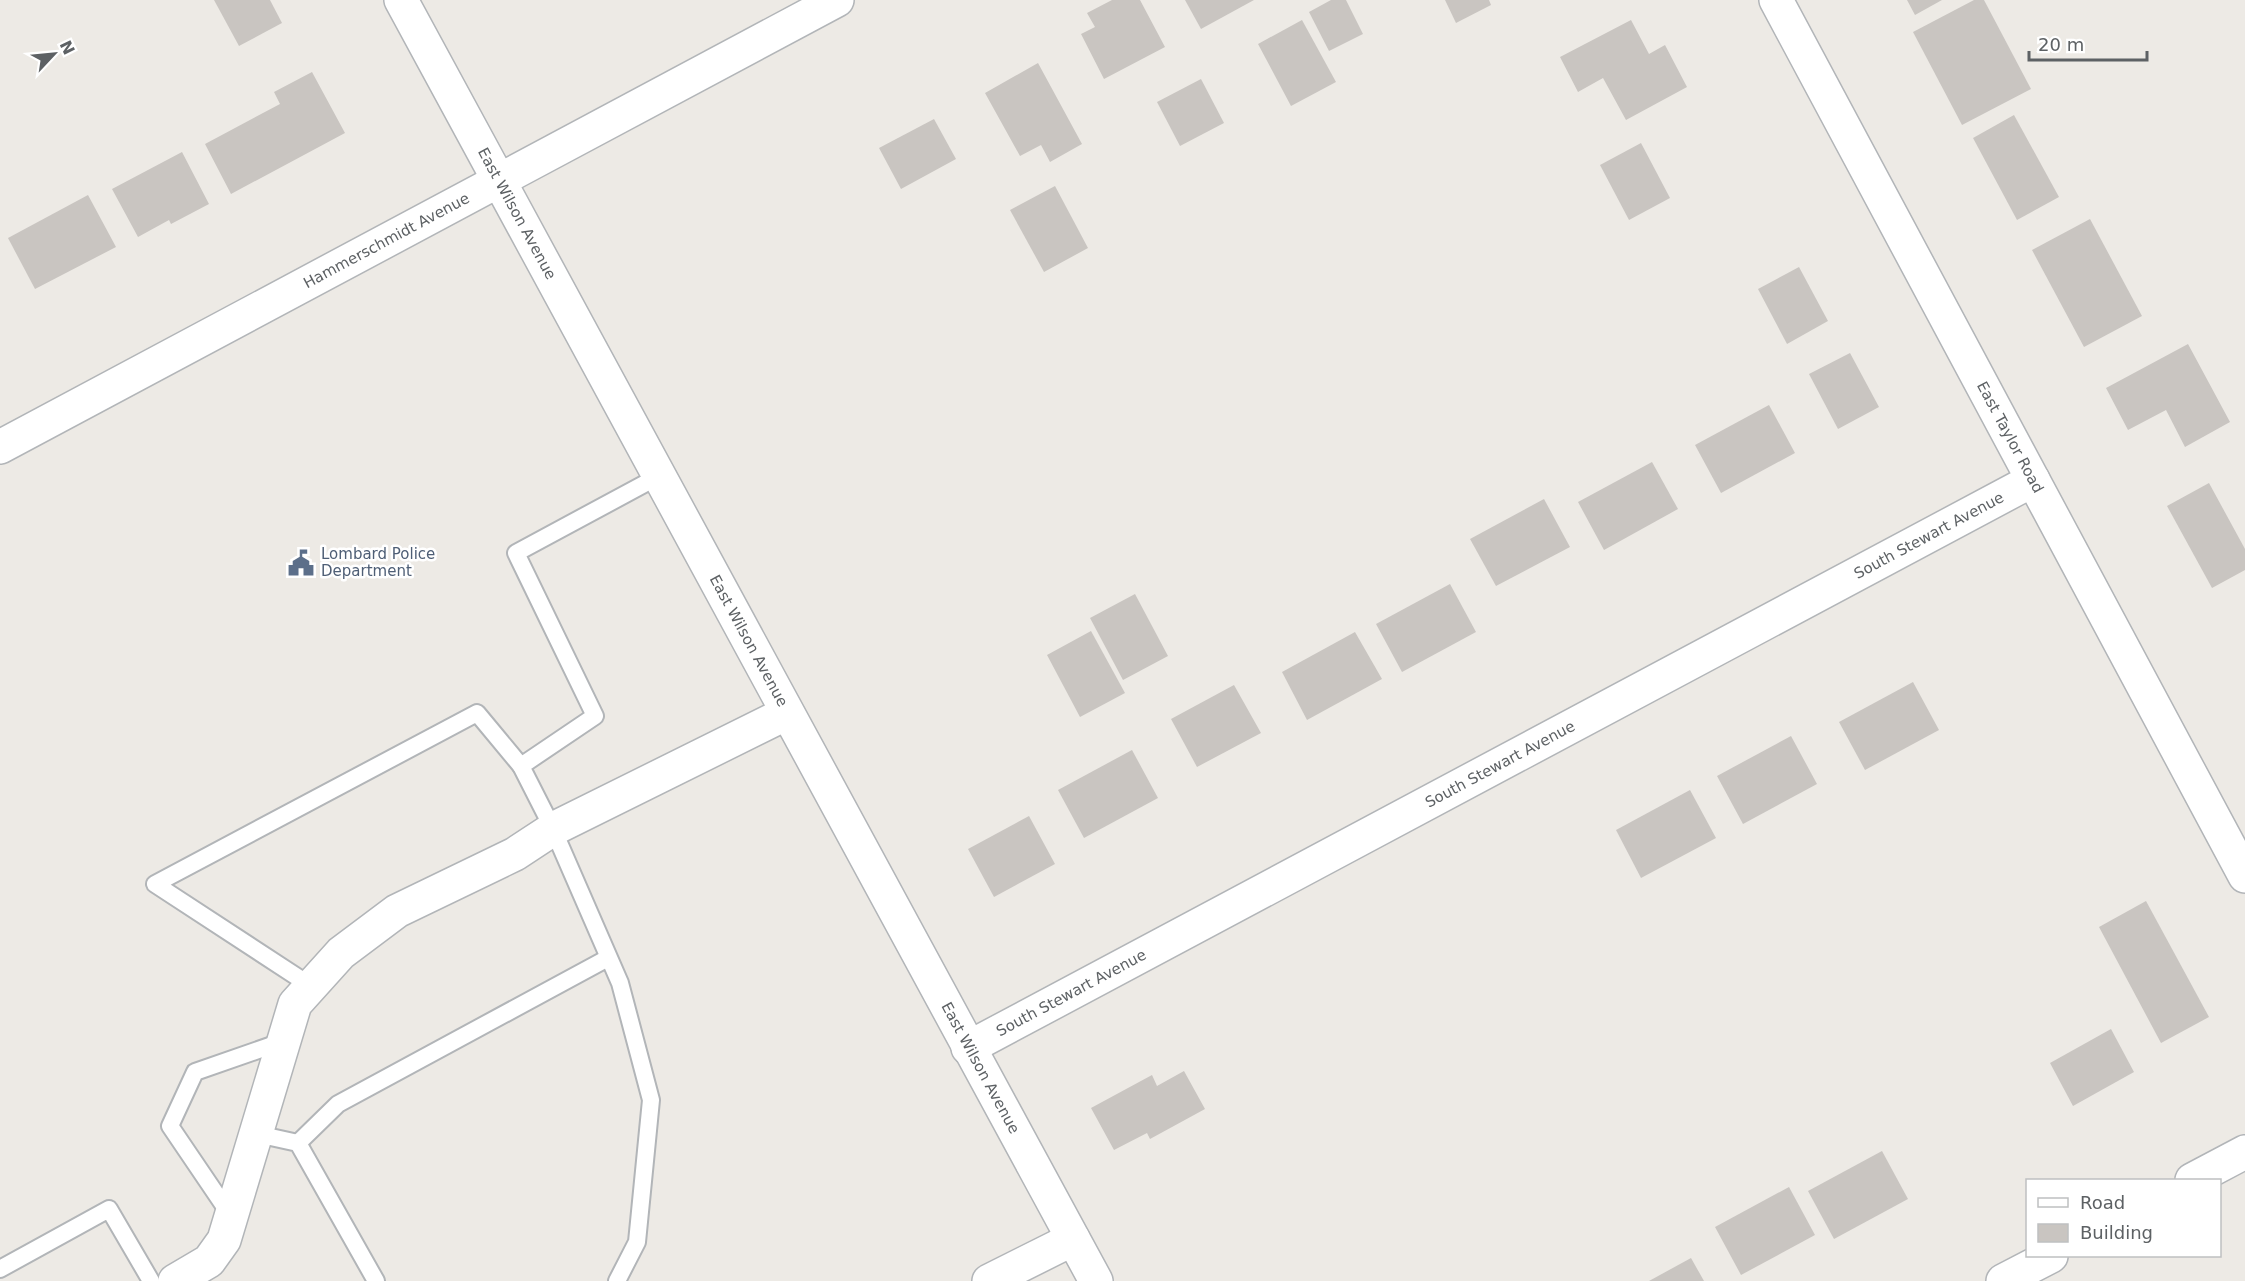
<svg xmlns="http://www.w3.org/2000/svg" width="2245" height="1281" font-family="'DejaVu Sans',sans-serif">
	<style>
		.building { fill: #c9c5c1 }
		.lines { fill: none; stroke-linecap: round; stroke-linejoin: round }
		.service-casing { stroke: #b2b5b8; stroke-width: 20 }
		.minor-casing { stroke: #b2b5b8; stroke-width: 36 }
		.tertiary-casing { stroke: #b2b5b8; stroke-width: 36 }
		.service { stroke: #fff; stroke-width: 16 }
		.minor { stroke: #fff; stroke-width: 33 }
		.tertiary { stroke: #fff; stroke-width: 33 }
		.labels { text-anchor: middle; stroke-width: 5; stroke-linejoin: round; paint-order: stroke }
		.street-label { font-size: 15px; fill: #5d6164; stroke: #fff }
		.service-label { font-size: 15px; fill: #4e5e75; stroke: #fff; text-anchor: start }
	</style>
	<rect width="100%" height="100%" fill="#edeae5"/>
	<g class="building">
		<polygon points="214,0 270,0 282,23 239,46"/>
		<polygon points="1112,0 1140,0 1165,47 1104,79 1081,34 1095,27 1087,13"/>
		<polygon points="1185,0 1254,0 1201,29"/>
		<polygon points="1331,0 1346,0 1363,34 1329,51 1309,12"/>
		<polygon points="1445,0 1489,0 1491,5 1456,23"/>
		<polygon points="1907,0 1942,0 1915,15"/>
		<polygon points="1974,0 1984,0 2031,89 1962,125 1913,32"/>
		<polygon points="1302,20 1336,82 1291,106 1258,44"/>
		<polygon points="1631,20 1649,54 1665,45 1687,87 1626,120 1603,78 1578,92 1560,57"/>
		<polygon points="1038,63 1082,144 1050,162 1041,145 1020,156 985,93"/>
		<polygon points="312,72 345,133 231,194 205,144 280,104 274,92"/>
		<polygon points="1201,79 1224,123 1180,146 1157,102"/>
		<polygon points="2014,115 2059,197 2017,220 1973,138"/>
		<polygon points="934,119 956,159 901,189 879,148"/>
		<polygon points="1641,143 1670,198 1629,220 1600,165"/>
		<polygon points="182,152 209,204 171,224 169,220 138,237 112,189"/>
		<polygon points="1055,186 1088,248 1044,272 1010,210"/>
		<polygon points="88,195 116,247 35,289 8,238"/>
		<polygon points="2090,219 2142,316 2084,347 2032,250"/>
		<polygon points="1799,267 1828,321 1787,344 1758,289"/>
		<polygon points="2188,344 2230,422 2185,447 2166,410 2128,430 2106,388"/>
		<polygon points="1850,353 1879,407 1838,429 1809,374"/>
		<polygon points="1769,405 1795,453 1721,493 1695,445"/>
		<polygon points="1652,462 1678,509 1604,550 1578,502"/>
		<polygon points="2209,483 2245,549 2245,570 2212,588 2167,506"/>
		<polygon points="1544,499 1570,547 1496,586 1470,539"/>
		<polygon points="1450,584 1476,632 1402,672 1376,624"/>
		<polygon points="1135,594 1168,656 1123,680 1090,618"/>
		<polygon points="1091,631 1125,693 1080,717 1047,655"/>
		<polygon points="1355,632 1382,679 1307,720 1282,672"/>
		<polygon points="1913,682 1939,730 1865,770 1839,722"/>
		<polygon points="1234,685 1261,733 1197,767 1171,719"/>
		<polygon points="1791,736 1817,784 1743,824 1717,776"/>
		<polygon points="1132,750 1158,798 1084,838 1058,790"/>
		<polygon points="1690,790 1716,838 1641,878 1616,830"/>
		<polygon points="1029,816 1055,864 994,897 968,849"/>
		<polygon points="2146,901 2209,1017 2161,1043 2099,927"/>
		<polygon points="2111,1029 2134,1072 2073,1106 2050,1063"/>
		<polygon points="1184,1071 1205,1109 1150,1139 1147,1133 1114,1150 1091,1108 1152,1075 1157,1086"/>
		<polygon points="1882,1151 1908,1199 1834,1239 1808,1191"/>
		<polygon points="1789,1187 1815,1235 1741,1275 1715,1227"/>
		<polygon points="1691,1258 1704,1281 1649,1281"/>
	</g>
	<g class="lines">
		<g class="service-casing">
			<g id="service">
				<polyline points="311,986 155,884 477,713 521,766"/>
				<polyline points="257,1134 298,1143 376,1281"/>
				<polyline points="298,1143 338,1104 608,958"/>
				<polyline points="231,1216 170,1126 195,1072 284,1041"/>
				<polyline points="0,1269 109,1209 151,1281"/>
				<polyline points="617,1281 637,1242 651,1100 620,983 553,829 521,766 595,716 516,553 659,476"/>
			</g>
		</g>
		<g class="minor-casing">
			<g id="minor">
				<path id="s1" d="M1776 0 2245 876"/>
				<path id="s2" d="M0 447 837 0"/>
				<path id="s3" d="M968 1048 2033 480"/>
				<polyline points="2192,1180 2245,1152"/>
				<polyline points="175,1281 209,1261 224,1240 295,1004 341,953 397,911 515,854 553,829 787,713"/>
				<polyline points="989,1281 1073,1239"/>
				<polyline points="2003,1281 2051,1256"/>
			</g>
		</g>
		<g class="tertiary-casing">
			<g id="tertiary">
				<path id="s4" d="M401 0 1096 1281"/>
			</g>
		</g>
		<use href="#service" class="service"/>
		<use href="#minor" class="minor"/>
		<use href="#tertiary" class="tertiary"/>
	</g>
	<defs>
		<g id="civic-bare" transform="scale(2.07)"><path d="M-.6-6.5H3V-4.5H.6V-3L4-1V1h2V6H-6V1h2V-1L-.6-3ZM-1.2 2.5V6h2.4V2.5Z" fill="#5c6f8a" stroke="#fff" stroke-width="2.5" paint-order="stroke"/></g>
	</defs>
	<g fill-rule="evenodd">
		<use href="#civic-bare" x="301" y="563"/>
	</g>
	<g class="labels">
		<g class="street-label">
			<text dy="5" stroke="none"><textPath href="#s4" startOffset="243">East Wilson Avenue</textPath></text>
			<text dy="5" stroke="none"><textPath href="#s2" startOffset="438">Hammerschmidt Avenue</textPath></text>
			<text dy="5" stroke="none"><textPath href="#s1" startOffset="496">East Taylor Road</textPath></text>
			<text dy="5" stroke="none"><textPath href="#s3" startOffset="1089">South Stewart Avenue</textPath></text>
			<text dy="5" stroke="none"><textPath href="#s4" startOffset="729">East Wilson Avenue</textPath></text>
			<text dy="5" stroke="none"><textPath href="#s3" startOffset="603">South Stewart Avenue</textPath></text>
			<text dy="5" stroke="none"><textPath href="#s3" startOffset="117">South Stewart Avenue</textPath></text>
			<text dy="5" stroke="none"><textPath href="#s4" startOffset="1215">East Wilson Avenue</textPath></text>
		</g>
		<g class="service-label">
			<text x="321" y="559">Lombard Police<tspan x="321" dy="17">Department</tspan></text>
		</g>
	</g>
	<rect x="2026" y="1179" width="195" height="78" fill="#ffffff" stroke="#bec0c1" stroke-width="1.5"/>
	<rect x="2038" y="1198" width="30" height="9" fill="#ffffff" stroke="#bec0c1" stroke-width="1.5"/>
	<text x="2080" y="1209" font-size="18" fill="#5d6164">Road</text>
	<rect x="2038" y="1224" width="30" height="18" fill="#c9c5c1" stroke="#bec0c1" stroke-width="1.5"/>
	<text x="2080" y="1239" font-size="18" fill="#5d6164">Building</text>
	<g transform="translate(54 54) rotate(64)" stroke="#ffffff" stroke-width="4.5" paint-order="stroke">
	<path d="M0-4.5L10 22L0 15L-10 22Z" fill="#5d6164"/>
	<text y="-9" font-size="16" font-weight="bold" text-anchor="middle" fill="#5d6164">N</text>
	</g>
	<path d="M2029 51v9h118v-9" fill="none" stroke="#5d6164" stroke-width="3"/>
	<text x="2038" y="51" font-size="18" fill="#5d6164" stroke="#ffffff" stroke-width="4.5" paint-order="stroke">20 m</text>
</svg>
